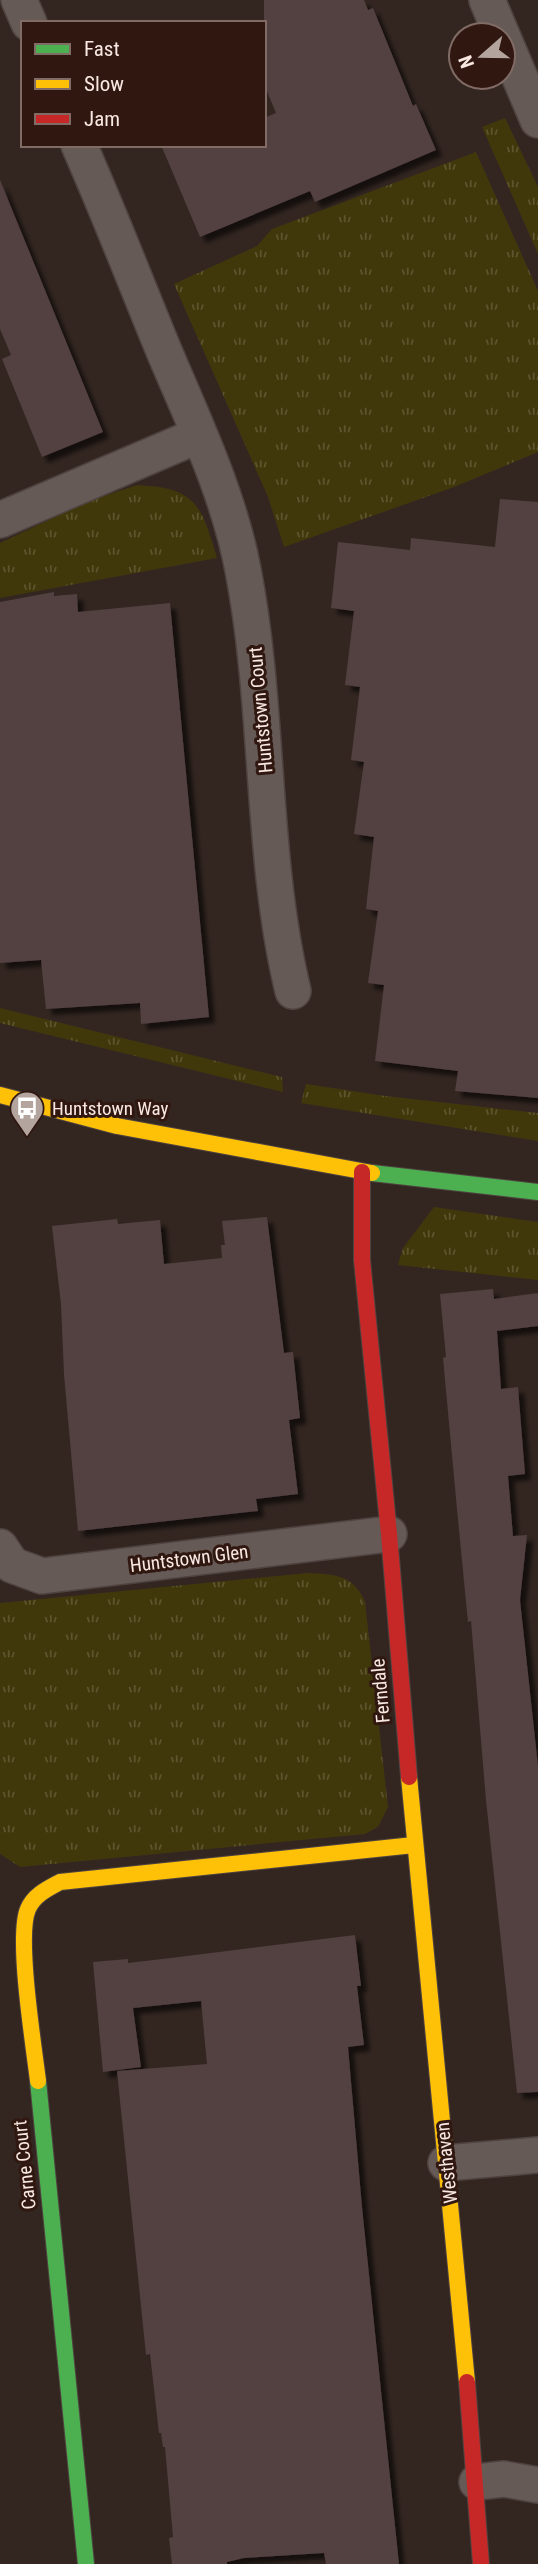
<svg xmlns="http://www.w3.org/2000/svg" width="538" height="2564" font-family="'Roboto Condensed',sans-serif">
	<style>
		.grass { fill: url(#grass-tufts) }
		.building { fill: #524041; filter: url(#shadow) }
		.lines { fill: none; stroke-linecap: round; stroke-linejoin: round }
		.street-casing { stroke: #4f4340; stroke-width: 38 }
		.fast-casing { stroke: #4f4340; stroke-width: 18 }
		.slow-casing { stroke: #4f4340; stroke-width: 18 }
		.jam-casing { stroke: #4f4340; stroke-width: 18 }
		.street { stroke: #655a56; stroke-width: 35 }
		.fast { stroke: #4caf50; stroke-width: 16 }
		.slow { stroke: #ffc107; stroke-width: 16 }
		.jam { stroke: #c62828; stroke-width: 16 }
		.labels { text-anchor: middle; stroke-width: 6; stroke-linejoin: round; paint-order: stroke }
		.street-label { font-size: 19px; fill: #f9e8e2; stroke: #301811 }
		.poi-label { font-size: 19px; fill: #f9e8e2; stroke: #301811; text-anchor: start }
	</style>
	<defs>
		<pattern id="grass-tufts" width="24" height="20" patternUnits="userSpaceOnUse" patternTransform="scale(1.75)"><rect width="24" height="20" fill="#40380b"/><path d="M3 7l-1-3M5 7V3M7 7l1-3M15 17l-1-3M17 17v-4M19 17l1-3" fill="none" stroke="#5c552e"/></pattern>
		<filter id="shadow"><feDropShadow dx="6" dy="6" stdDeviation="2" flood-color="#0009"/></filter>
	</defs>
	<rect width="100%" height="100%" fill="#332621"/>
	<g class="grass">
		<polygon points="505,118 538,187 538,254 482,127"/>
		<polygon points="476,152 538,291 538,452 454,487 284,547 268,497 174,284 257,246 272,229"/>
		<path d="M137 485C197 488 201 505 217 558L0 598V543L89 501Z"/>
		<polygon points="0,1008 282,1077 283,1092 0,1023"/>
		<polygon points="306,1084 385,1096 538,1113 538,1141 301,1103"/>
		<polygon points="434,1207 538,1222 538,1280 398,1265 403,1248"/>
		<path d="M308 1573C334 1574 354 1575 365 1602L388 1807 378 1827 365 1834 20 1867 0 1854V1603Z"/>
	</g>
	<g class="building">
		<polygon points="264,0 364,0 368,10 373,8 413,106 416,104 436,150 315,202 310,191 200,237 161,145 264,145 264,118 276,113 264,84"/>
		<polygon points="0,180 103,432 42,457 2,359 11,355 0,329"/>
		<polygon points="500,499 538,502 538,1098 455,1091 458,1071 375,1061 384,985 368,983 378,911 366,909 374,837 354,834 364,762 351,760 360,687 345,685 354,611 331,608 338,542 410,550 411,538 495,547"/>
		<polygon points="54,592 54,596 77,594 78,612 170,603 209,1017 141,1024 140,1003 46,1009 41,960 0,963 0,602"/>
		<polygon points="267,1217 284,1353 293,1352 300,1418 289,1420 298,1494 256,1499 258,1511 78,1531 64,1374 61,1304 52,1226 117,1219 118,1224 160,1220 164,1264 222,1258 221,1245 225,1245 222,1221"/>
		<polygon points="493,1289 494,1299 538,1293 538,1326 497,1331 501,1389 518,1387 525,1474 508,1476 513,1536 527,1535 520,1600 538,1766 538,2092 517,2093 486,1800 471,1621 468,1622 457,1509 443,1358 446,1357 440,1294"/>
		<polygon points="355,1935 361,1986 357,1986 364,2045 348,2047 362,2207 399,2564 326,2564 324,2553 244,2558 227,2562 227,2564 172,2564 169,2538 173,2537 165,2447 163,2447 161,2433 159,2433 150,2354 146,2355 117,2071 207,2064 201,2001 133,2008 141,2067 103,2072 93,1962 128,1959 128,1963 171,1958"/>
	</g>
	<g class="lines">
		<g class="street-casing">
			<g id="street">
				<polyline points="19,0 29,23"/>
				<polyline points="487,0 538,120"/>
				<path d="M79 145C109 213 136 283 164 351 194 422 229 495 243 570 270 709 260 854 293 991"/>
				<polyline points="0,520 199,435"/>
				<polyline points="0,1547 12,1565 42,1576 389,1534"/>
				<polyline points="446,2163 538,2155"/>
				<polyline points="477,2482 504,2479 538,2485"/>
			</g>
		</g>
		<g class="fast-casing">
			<g id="fast">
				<polyline points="372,1173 538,1192"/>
				<polyline points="38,2081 86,2564"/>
			</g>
		</g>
		<g class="slow-casing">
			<g id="slow">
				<polyline points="0,1095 117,1126 372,1173"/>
				<polyline points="409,1777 467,2382"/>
				<path d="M38 2081C34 2047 16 1936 28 1909 34 1895 47 1889 60 1882L414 1845"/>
			</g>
		</g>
		<g class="jam-casing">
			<g id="jam">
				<polyline points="362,1172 362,1260 389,1534 409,1777"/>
				<polyline points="467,2382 481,2564"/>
			</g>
		</g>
		<use href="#street" class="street"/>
		<use href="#fast" class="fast"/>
		<use href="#slow" class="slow"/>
		<use href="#jam" class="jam"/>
	</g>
	<defs>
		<g id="bus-pin" transform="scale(1.75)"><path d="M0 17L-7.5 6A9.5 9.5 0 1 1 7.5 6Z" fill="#b4a49e" stroke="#301811"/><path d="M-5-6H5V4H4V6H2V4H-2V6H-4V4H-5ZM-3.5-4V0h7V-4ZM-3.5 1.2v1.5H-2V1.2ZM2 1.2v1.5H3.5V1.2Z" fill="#fff"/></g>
	</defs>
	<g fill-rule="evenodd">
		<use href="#bus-pin" x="27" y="1108"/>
	</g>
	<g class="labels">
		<g class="street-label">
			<text transform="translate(260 710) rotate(-95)" y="7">Huntstown Court</text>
			<text transform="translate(189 1558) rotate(-7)" y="7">Huntstown Glen</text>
			<text transform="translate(380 1691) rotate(-95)" y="7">Ferndale</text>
			<text transform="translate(446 2163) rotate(-96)" y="7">Westhaven</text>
			<text transform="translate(24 2165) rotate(-96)" y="7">Carne Court</text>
		</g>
		<g class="poi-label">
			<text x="52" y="1115">Huntstown Way</text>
		</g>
	</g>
	<rect x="21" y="21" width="245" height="126" fill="#301811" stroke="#806b65" stroke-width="2"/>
	<rect x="35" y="44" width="35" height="10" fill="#4caf50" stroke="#806b65" stroke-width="2"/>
	<text x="84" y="56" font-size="21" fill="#f9e8e2">Fast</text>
	<rect x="35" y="79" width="35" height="10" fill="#ffc107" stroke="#806b65" stroke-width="2"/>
	<text x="84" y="91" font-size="21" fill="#f9e8e2">Slow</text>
	<rect x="35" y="114" width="35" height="10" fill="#c62828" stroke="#806b65" stroke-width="2"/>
	<text x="84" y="126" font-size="21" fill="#f9e8e2">Jam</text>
	<g transform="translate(482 56) rotate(250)"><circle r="33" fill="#301811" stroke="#806b65" stroke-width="2"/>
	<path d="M0-5L12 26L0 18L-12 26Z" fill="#b4a49e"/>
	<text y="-10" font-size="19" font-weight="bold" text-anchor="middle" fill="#f9e8e2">N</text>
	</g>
</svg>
